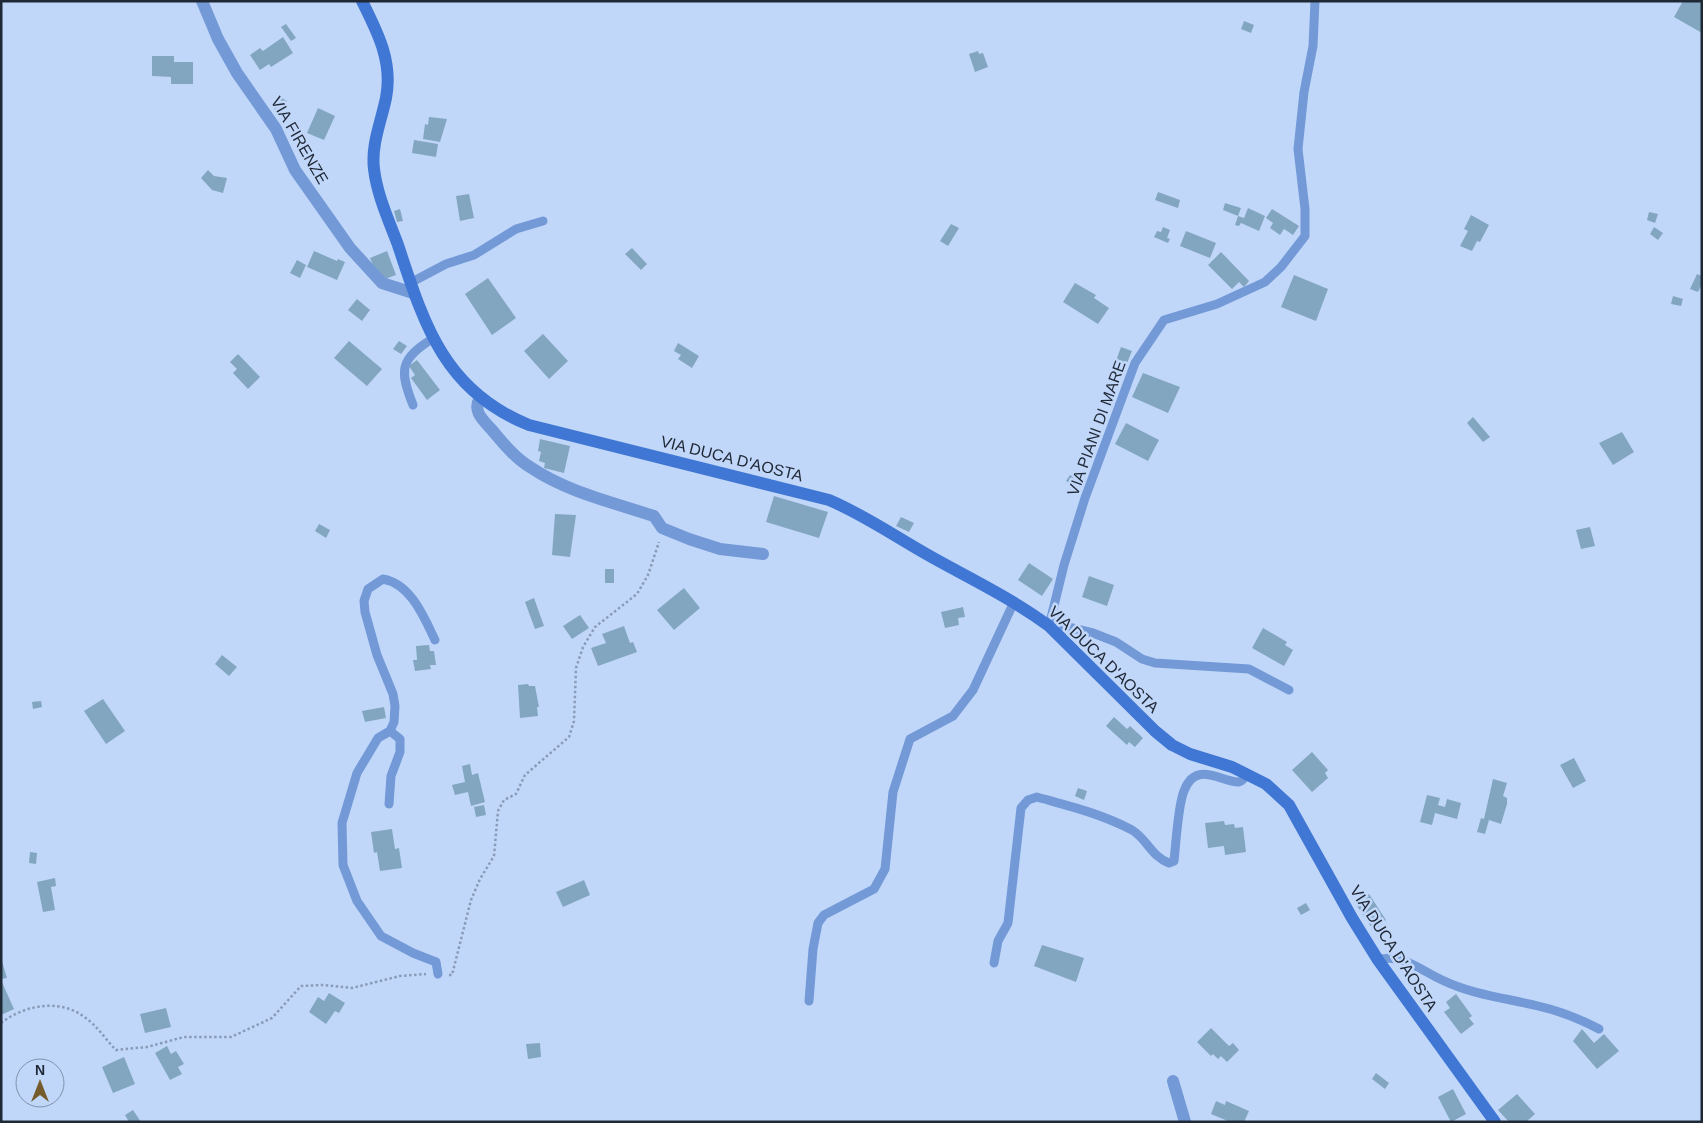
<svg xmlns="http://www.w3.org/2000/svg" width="1703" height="1123" font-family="Arial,sans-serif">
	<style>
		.building { fill: #82a6c0 }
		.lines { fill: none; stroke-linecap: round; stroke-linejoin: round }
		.path { stroke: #8a9bb7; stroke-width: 2.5; stroke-dasharray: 2.5 2.5; stroke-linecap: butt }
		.lane { stroke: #7399d7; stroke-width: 9 }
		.street { stroke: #7399d7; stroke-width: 12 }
		.secondary { stroke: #4077d4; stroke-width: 12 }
		.labels { text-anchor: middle; stroke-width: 5; stroke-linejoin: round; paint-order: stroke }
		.street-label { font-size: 16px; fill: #1f2835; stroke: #c1d7fa }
	</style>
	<rect width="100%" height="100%" fill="#c1d7fa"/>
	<g class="building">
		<polygon points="1683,1 1702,1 1702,33 1674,17"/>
		<polygon points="1244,21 1254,25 1251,33 1241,29"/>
		<polygon points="286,24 296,38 291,41 281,27"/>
		<polygon points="283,37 293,53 271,67 269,64 260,70 250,55 260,48 263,51"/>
		<polygon points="978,51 979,54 983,53 988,67 975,72 969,54"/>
		<polygon points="152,56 174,56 174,62 193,62 193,84 171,84 171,77 152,76"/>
		<polygon points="280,97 287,101 280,113 274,110"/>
		<polygon points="318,108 335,116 324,140 307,133"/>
		<polygon points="429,117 447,119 440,142 423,139 425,124 428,125"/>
		<polygon points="414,140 438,144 436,157 412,153"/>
		<polygon points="208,170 214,176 227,178 223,193 212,190 201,178"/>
		<polygon points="1158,192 1180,200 1178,208 1155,200"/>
		<polygon points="469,194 474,218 460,221 456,196"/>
		<polygon points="1225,203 1241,208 1238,216 1223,210"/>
		<polygon points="1248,208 1265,216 1259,231 1241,223 1239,226 1235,225 1238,216 1244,218"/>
		<polygon points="400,209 403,221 397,222 394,211"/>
		<polygon points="1272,209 1299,226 1293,235 1284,229 1280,235 1270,228 1273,223 1266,218"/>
		<polygon points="1649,212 1658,214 1655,223 1647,220"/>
		<polygon points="1471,215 1489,225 1480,242 1477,241 1472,251 1460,246 1468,231 1464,229"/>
		<polygon points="951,224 959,228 948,246 940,241"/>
		<polygon points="1163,227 1170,230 1167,238 1170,239 1168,243 1154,237 1157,231 1161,232"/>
		<polygon points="1654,227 1663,233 1658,240 1650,234"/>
		<polygon points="1186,231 1216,243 1210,258 1180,246"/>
		<polygon points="632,248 647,264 641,270 625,254"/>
		<polygon points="314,251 337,261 338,259 345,262 337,280 307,267"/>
		<polygon points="387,251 396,275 385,279 375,270 370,258"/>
		<polygon points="1221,252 1249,281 1244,287 1239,282 1232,289 1208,265"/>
		<polygon points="297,260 306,265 300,278 290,273"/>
		<polygon points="1697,274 1702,276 1702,284 1698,292 1690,289"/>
		<polygon points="1294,275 1328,289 1316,321 1281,307"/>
		<polygon points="488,278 516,318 492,335 465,294"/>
		<polygon points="1075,283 1096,295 1094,298 1109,308 1098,324 1063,302"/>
		<polygon points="1673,296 1683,299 1681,306 1671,304"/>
		<polygon points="357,299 370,310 362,321 348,310"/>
		<polygon points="543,334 568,361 549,379 524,351"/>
		<polygon points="349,341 382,369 367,386 334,358"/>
		<polygon points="399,341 407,346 401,354 393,349"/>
		<polygon points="678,343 699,356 692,368 678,359 681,355 674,351"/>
		<polygon points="1121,347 1132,351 1123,373 1113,369"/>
		<polygon points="238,354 260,377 248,389 233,373 237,369 230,362"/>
		<polygon points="417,360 440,390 427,400 411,378 415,375 409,366"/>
		<polygon points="1143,373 1180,387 1168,413 1132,397"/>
		<polygon points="1473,417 1490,437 1483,442 1467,423"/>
		<polygon points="1126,423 1159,440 1148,461 1115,444"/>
		<polygon points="1622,432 1634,452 1613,465 1599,443"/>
		<polygon points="540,439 570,446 564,473 544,468 545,463 539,461 541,452 538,451"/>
		<polygon points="1070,475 1079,479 1075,486 1066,481"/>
		<polygon points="774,496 828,512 819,538 766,522"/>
		<polygon points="555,514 576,515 570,557 552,555"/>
		<polygon points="901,517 914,523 909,532 896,526"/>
		<polygon points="319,524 330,530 326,538 315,531"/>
		<polygon points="1590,527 1595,546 1581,549 1576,530"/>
		<polygon points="1029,563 1053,579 1042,596 1018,580"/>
		<rect x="605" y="569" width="9" height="14"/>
		<polygon points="1089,576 1114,585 1107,606 1082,597"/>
		<polygon points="684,588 700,608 674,630 657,610"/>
		<polygon points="534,598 544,626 535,629 525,602"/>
		<polygon points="963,607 965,617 958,618 959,625 945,628 941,612"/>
		<polygon points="580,615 589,628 572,639 563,626"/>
		<polygon points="624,626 630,643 633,642 637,652 598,666 591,648 606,643 602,634"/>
		<polygon points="1263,628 1287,642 1285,645 1293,650 1284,666 1252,648"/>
		<polygon points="429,645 430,651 434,651 436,665 430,665 431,669 415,671 413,660 417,660 416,646"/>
		<polygon points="222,655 237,667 229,676 215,664"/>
		<polygon points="528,684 529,686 535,686 539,707 537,707 538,716 520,718 518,685"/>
		<polygon points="103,699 125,731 106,744 84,711"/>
		<polygon points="41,701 42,707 33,709 32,702"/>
		<polygon points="384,707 386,718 365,722 362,711"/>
		<polygon points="1114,717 1127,729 1130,726 1143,738 1135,747 1129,742 1127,745 1106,726"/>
		<polygon points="1312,752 1328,770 1325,773 1328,778 1312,792 1292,770"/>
		<polygon points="1574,758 1586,781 1573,788 1560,765"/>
		<polygon points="470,764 472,775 478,773 485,802 471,806 468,792 455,795 452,785 465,782 462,766"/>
		<polygon points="1493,779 1507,783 1503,796 1507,798 1507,804 1501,824 1489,820 1485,834 1477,832 1481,818 1484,819"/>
		<polygon points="1078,788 1087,791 1084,800 1075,796"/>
		<polygon points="1427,795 1440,798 1438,805 1445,807 1447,799 1461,803 1457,819 1435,813 1432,825 1420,822"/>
		<polygon points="484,805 486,815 476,817 474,807"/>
		<polygon points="1224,821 1225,825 1234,824 1235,828 1243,827 1246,852 1225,855 1224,846 1208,848 1205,823"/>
		<polygon points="392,829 395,849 399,848 402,868 380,871 377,852 374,853 371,832"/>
		<polygon points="30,852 37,853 36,864 29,863"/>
		<polygon points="55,878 56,886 51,887 55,910 43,912 37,882"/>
		<polygon points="584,880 590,895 563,907 556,892"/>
		<polygon points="1369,894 1386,920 1374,931 1355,903"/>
		<polygon points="1306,903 1310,910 1301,915 1297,908"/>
		<polygon points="1042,945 1084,958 1076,982 1034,966"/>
		<polygon points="1,958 7,978 1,979"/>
		<polygon points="1,980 14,1009 1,1015 2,1005"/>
		<polygon points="329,993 345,1003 339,1013 335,1011 326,1024 309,1012 318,997 324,1001"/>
		<polygon points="1456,994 1472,1016 1469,1018 1474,1024 1461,1034 1444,1012 1450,1008 1446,1002"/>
		<polygon points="166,1008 171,1027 145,1033 140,1014"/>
		<polygon points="1211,1028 1229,1046 1233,1043 1239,1050 1227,1062 1221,1056 1218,1059 1213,1054 1211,1056 1197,1042"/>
		<polygon points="1582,1029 1594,1043 1604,1034 1619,1051 1597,1069 1573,1041"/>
		<polygon points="540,1043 541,1057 528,1059 526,1044"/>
		<polygon points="167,1046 171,1054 176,1051 184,1064 178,1067 182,1074 170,1080 155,1053"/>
		<polygon points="124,1057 135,1084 113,1093 102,1067"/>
		<polygon points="1376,1073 1389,1083 1385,1089 1372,1079"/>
		<polygon points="1453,1089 1466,1114 1451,1122 1438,1097"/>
		<polygon points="1517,1094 1535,1114 1526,1122 1509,1122 1498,1110"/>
		<polygon points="1216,1101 1225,1105 1226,1101 1249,1111 1244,1122 1230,1122 1211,1114"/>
		<polygon points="133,1110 141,1122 129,1122 125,1115"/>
	</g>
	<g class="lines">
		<g class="path">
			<polyline points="449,975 452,975 471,900 480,879 494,856 498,811 504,800 516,794 525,775 569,737 574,721 576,668 583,647 595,627 637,594 648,575 659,542"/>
			<path d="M1 1023C26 1004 62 998 87 1019 98 1027 106 1040 116 1050L147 1047 184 1037H231L272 1018 301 986 323 985 352 988 400 976 426 974"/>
		</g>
		<g class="lane">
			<polyline points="410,283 446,264 474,255 516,229 543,221"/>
			<path d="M413 405C399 370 400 359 432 339"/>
			<polyline points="1049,626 1064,565 1085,498 1135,363 1164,320 1217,304 1265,282 1281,267 1305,236 1305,209 1298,149 1304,92 1313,46 1315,1"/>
			<polyline points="1057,633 1068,627 1093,633 1116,642 1142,659 1155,663 1249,669 1289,690"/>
			<path d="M435 640C424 617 411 584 383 579L368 589 364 601 365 612 377 655 393 694 395 706 394 722 390 731 378 738 357 773 342 823 343 865 357 901 381 936 413 953 436 962 438 974"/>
			<polyline points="389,804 391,776 400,752 400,739 390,731"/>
			<path d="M1378 960C1400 952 1424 972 1442 980 1473 995 1506 998 1538 1006 1560 1011 1580 1019 1599 1029"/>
			<path d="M994 963 998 941 1008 923 1021 808 1028 800 1037 797C1069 806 1102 814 1132 830 1147 839 1151 856 1169 863L1174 861C1176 843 1178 805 1184 791 1196 759 1222 783 1239 782 1243 781 1245 777 1247 774"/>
			<polyline points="809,1001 813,949 818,923 824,915 874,889 885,869 893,792 910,739 953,716 973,690 1014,602"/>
		</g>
		<g class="street">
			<polyline points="202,1 218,39 237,73 276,129 295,170 350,248 382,283 413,293"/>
			<path d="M480 398C472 411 483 420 492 430 503 443 515 458 530 467 567 492 612 502 654 516L662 528 689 539 720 549 763 554"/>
			<polyline points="1173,1081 1185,1122"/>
		</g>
		<path class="secondary" d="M362 1C378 33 393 62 386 98 381 122 371 145 374 169 377 195 389 221 398 245 424 324 444 391 529 425L829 500C867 516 900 540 937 560 975 581 1014 600 1049 626L1155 731 1172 745 1190 754 1232 767 1266 784 1289 805 1352 918 1378 960 1495 1122"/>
	</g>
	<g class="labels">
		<g class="street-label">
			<text transform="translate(300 140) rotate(60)" y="6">VIA FIRENZE</text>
			<text transform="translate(1096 428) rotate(-70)" y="6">VIA PIANI DI MARE</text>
			<text transform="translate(732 458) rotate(14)" y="6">VIA DUCA D'AOSTA</text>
			<text transform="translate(1104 659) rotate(44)" y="6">VIA DUCA D'AOSTA</text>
			<text transform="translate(1394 948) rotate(57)" y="6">VIA DUCA D'AOSTA</text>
		</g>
	</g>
	<rect width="1703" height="1123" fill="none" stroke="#1f2835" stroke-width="5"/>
	<g transform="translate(40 1083)"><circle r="24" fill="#c1d7fa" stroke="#8091ab"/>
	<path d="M0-4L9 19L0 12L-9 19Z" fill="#765c2d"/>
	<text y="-8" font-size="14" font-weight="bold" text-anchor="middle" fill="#1f2835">N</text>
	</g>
</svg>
